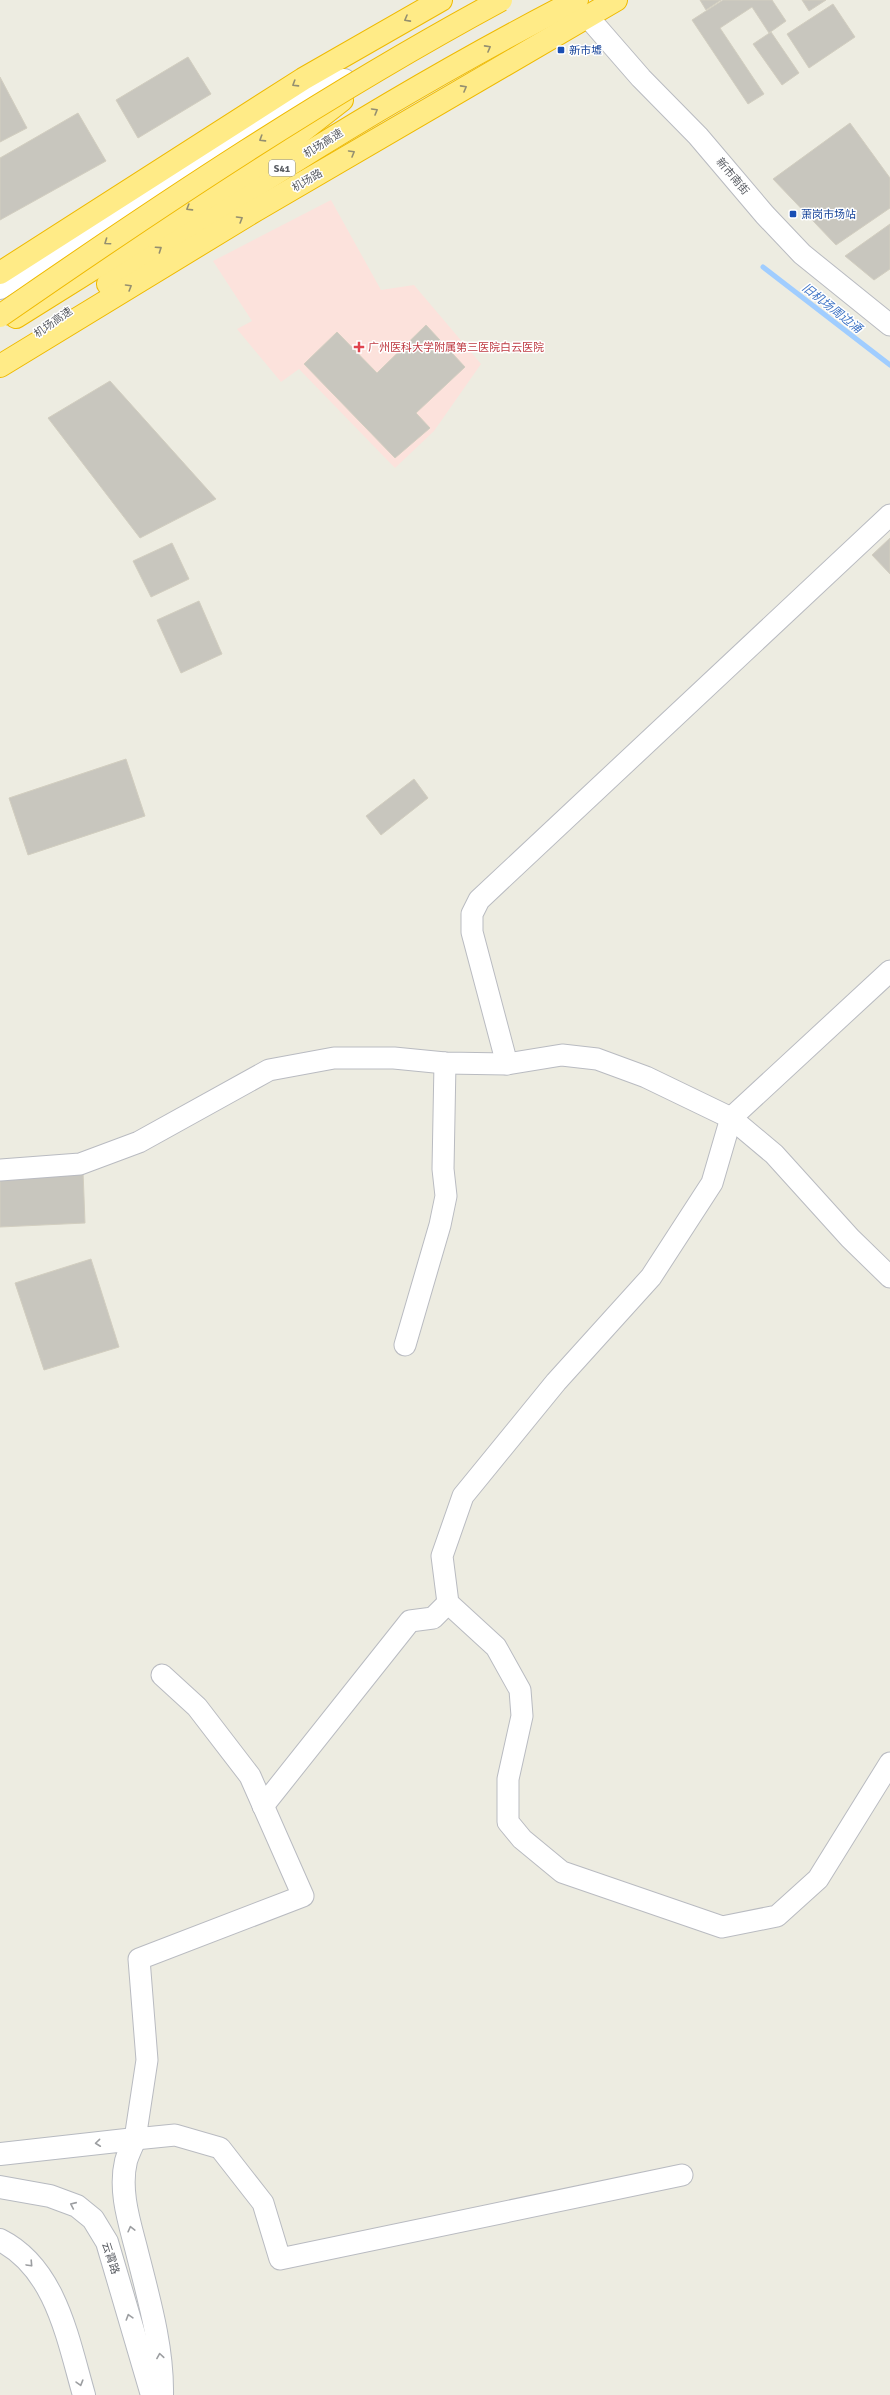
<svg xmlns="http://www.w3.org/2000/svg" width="890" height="2395" font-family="Signika,'Noto Sans SC',sans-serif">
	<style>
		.medical { fill: #fce2dc }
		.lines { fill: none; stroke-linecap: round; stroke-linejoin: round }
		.stream { stroke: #a0cdff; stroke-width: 5 }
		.building { fill: #c8c6be; stroke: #d2cec0 }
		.street-casing { stroke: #b9bbc1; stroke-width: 23 }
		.secondary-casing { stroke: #b7bac0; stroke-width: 24 }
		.highway-casing { stroke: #efba00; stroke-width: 24 }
		.street { stroke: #fff; stroke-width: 21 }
		.secondary { stroke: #fff; stroke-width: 22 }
		.highway { stroke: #ffeb87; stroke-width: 22 }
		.highway-bridge-casing { stroke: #efba00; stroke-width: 24; stroke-linecap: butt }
		.highway-bridge { stroke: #ffeb87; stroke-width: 22 }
		.oneway { stroke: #948f70 }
		.oneway2 { stroke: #9c9ea1 }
		.transit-dot { fill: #1a4fb4; stroke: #fff; stroke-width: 1.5 }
		.health-dot { fill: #e0444e; stroke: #fff; stroke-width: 1.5 }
		.labels { text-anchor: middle; stroke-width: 3; stroke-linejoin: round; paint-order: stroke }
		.shield { fill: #fff; stroke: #8c8e92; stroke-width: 1 }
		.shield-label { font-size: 10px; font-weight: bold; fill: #5a5d63 }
		.transit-label { font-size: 11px; fill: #164399; stroke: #fff; text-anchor: start }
		.street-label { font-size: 11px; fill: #5a5d63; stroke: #fff }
		.health-label { font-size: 11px; fill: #be3a42; stroke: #fff; text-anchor: start }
		.water-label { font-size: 12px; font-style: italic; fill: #3f74c5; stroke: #fff }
	</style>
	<rect width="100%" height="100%" fill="#edece1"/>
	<polygon class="medical" points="331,200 381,290 414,285 481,364 434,431 395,468 299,369 281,382 237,329 252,321 213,261"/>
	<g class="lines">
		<polyline class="stream" points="763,267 890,365"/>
	</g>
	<g class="building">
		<polygon points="700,0 721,0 706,10"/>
		<polygon points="723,0 772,0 786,21 769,33 752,7 720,28 764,94 748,104 692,20"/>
		<polygon points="802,0 826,0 809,11"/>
		<polygon points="833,4 855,37 809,68 787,34"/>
		<polygon points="771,32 799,73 782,85 753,44"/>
		<polygon points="188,57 211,94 138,138 116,100"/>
		<polygon points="0,77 27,128 0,142"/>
		<polygon points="78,113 106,161 0,220 0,158"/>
		<polygon points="850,123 890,178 890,208 836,245 773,179"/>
		<polygon points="890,224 890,269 874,280 845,256"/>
		<polygon points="426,325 465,367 416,413 430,428 395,458 304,364 337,332 377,373"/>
		<polygon points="110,381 216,499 140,538 48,418"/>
		<polygon points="890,538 890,574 872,555"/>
		<polygon points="172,543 189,579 151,597 133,561"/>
		<polygon points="199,601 222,654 181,673 157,620"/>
		<polygon points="126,759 145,816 28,855 9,798"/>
		<polygon points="414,779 428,798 381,835 366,816"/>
		<polygon points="83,1171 85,1223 0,1227 0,1174"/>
		<polygon points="91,1259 119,1347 44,1370 15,1283"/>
	</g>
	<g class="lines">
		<g class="street-casing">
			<g id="street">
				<polyline points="587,16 641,78 698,136 765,215 802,254 890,325"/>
				<polyline points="890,971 731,1118 712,1183 651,1277 556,1382 463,1496 442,1556 448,1603 496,1647 520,1690 522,1716 508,1779 508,1822 522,1839 562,1872 722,1927 777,1916 818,1879 890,1763"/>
				<polyline points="507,1064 472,932 472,914 479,900 890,515"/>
				<polyline points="0,1170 80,1164 139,1142 269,1070 334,1058 394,1058 445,1063 507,1064 562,1055 597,1059 646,1077 731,1118 774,1154 850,1238 890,1277"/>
				<polyline points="405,1345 440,1225 446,1196 443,1169 445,1063"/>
				<polyline points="162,1675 197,1707 250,1776 303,1896 139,1959 147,2060 135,2139 175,2135 220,2148 263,2203 280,2259 682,2175"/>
				<polyline points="263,1806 410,1621 433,1618 448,1603"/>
			</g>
		</g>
		<g class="secondary-casing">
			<g id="secondary">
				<polyline points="0,288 201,158 268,119 344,80"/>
				<path d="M0 2154 135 2139C132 2146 128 2154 126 2161 119 2190 129 2221 136 2248 148 2296 163 2346 162 2395"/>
				<polyline points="0,2187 50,2196 77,2206 93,2219 107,2242 152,2395"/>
				<path d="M0 2240C56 2268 68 2340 84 2395"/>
			</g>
		</g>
		<g class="highway-casing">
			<g id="highway">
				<polyline points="0,273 303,79 441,0"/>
				<path d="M108 284C259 180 414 84 577 0"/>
				<polyline points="16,317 235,180 265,160 342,100"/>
				<polyline points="0,366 256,210 616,0"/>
			</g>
		</g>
		<use href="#street" class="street"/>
		<use href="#secondary" class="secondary"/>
		<use href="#highway" class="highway"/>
		<g class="highway-bridge-casing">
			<path id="highway-bridge" d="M0 316C163 203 327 94 501 0"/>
		</g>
		<use href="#highway-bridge" class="highway-bridge"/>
	</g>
	<defs><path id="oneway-chevron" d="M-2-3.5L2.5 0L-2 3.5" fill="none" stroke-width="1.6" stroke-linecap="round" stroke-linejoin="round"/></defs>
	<g class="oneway">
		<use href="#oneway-chevron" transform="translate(407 19) rotate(151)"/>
		<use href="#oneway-chevron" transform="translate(488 48) rotate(-29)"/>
		<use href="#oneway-chevron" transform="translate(295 84) rotate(148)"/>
		<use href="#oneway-chevron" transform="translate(464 88) rotate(-29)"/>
		<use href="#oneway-chevron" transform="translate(375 111) rotate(-30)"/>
		<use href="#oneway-chevron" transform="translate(262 139) rotate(148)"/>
		<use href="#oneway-chevron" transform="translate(352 153) rotate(-30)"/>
		<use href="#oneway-chevron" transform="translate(189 208) rotate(148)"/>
		<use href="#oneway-chevron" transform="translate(240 219) rotate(-31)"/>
		<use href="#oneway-chevron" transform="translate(107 242) rotate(145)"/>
		<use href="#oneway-chevron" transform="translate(159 249) rotate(-34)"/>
		<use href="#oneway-chevron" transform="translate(129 287) rotate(-31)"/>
	</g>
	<g class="oneway2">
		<use href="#oneway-chevron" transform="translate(98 2143) rotate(174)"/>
		<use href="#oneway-chevron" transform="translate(73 2205) rotate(-156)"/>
		<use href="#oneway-chevron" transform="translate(131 2229) rotate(-104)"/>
		<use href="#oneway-chevron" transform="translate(30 2264) rotate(47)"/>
		<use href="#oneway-chevron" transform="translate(129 2317) rotate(-107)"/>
		<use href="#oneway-chevron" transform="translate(160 2356) rotate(-99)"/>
		<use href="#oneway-chevron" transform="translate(80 2383) rotate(74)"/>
	</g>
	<g class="transit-dot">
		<rect x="557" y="46" width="8" height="8" rx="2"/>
		<rect x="789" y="210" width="8" height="8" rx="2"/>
	</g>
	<path class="health-dot" d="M357 341h4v4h4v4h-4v4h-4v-4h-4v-4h4z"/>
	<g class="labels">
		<rect class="shield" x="269" y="160" width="26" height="16" rx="3"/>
		<g class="shield-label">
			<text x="282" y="172">S41</text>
		</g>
		<g class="transit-label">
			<text x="569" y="54">新市墟</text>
			<text x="801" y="218">萧岗市场站</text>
		</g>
		<g class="street-label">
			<text transform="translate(323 143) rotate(-32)" y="4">机场高速</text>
			<text transform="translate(733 176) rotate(50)" y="4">新市南街</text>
			<text transform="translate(307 180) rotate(-30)" y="4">机场路</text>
			<text transform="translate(53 322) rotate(-35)" y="4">机场高速</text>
			<text transform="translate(111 2258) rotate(72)" y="4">云霄路</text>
		</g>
		<g class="health-label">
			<text x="368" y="351">广州医科大学附属第三医院白云医院</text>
		</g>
		<g class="water-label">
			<text transform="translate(832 308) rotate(38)" y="4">旧机场周边涌</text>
		</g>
	</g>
</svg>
